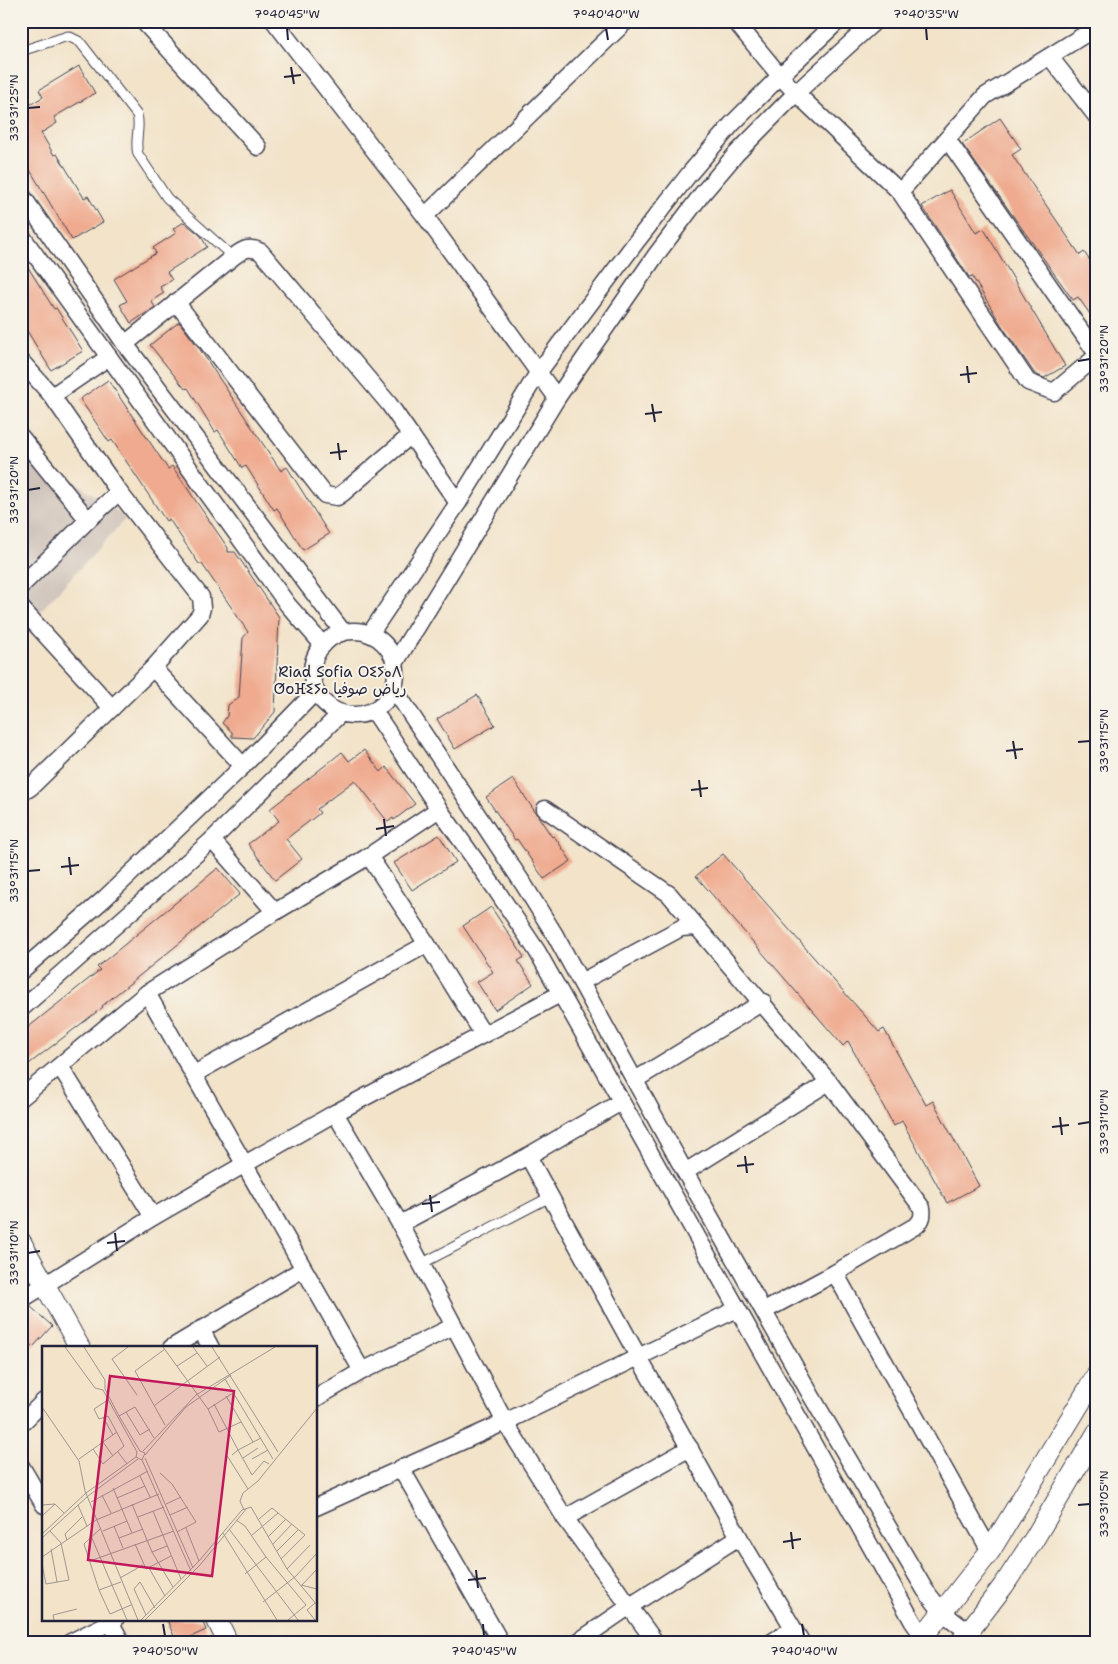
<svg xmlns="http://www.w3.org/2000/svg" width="1118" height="1664" font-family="'Shantell Sans','Playpen Sans Arabic','Noto Sans Tifinagh',sans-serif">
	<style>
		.industrial { fill: #cec2b9 }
		.building { fill: #efaa8f }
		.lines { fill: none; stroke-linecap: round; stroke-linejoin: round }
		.service-casing { stroke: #413f50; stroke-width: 11 }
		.minor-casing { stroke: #413f50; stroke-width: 19 }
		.tertiary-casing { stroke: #413f50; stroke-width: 22 }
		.service { stroke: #fff; stroke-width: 9 }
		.minor { stroke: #fff; stroke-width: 16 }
		.tertiary { stroke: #fff; stroke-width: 20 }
		.ticks { fill: none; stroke: #22223b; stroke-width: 2 }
		.labels { text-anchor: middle; stroke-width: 4; stroke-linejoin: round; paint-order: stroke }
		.neighbourhood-label { font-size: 15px; fill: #22223b; stroke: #f7f3e8 }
		.inset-road { fill: none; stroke: #9f9690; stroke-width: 1 }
		.view { fill: #c2185b; fill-opacity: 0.15; stroke: #c2185b; stroke-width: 2.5 }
		.inset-edge { fill: none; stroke: #22223b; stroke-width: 2.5 }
		.neatline { fill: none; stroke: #22223b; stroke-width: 2 }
		.ticks-label { font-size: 12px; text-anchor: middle; fill: #22223b }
	</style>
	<rect width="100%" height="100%" fill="#f7f3e8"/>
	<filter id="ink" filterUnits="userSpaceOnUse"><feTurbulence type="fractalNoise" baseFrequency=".02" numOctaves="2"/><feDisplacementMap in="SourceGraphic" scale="10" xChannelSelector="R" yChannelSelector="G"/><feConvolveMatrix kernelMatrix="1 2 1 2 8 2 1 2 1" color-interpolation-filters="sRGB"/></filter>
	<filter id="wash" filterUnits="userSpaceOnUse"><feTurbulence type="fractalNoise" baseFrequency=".0096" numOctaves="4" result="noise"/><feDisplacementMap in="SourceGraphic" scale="20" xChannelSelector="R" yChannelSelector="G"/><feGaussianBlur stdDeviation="1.12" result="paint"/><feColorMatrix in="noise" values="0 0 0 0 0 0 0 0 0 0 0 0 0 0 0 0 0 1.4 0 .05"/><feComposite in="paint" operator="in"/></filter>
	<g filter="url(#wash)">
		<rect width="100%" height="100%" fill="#f2e3c9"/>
		<polygon class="industrial" points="21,443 126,518 21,632"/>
		<g id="blocks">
			<g class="building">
				<polygon points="79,66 95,93 54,117 57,123 41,133 54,155 57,154 84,198 88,196 103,222 72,240 21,155 21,110 43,97 39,90"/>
				<polygon points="1000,118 1021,149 1012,155 1080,255 1084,252 1097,271 1097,324 1078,297 1073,300 962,144"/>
				<polygon points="950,190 976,233 984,229 1065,366 1044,378 1035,374 1002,326 972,276 969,277 922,206"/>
				<polygon points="184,222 201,236 207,247 167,272 172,280 160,287 164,293 151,301 155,307 131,323 120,305 127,301 114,279 156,253 153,248 176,233 173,229"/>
				<polygon points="21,256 54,309 56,308 83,351 51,370 21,321"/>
				<polygon points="179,322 199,348 281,471 287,467 329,534 303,550 277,508 274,510 246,466 242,468 218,430 215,432 188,388 185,389 150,345"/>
				<polygon points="108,380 168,469 172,466 228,548 228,552 235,552 279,617 275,712 253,738 232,737 232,732 222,723 227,716 228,705 239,697 243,638 248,632 202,564 199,564 169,519 166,521 112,440 109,442 80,399"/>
				<polygon points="477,695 495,725 455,749 437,719"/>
				<polygon points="364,750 381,772 386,767 415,804 394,820 393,818 388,822 355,780 317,809 320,813 286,839 302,859 275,880 248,844 279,821 270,809 342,752 349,761"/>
				<polygon points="513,779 552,837 554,836 571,861 544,879 517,839 515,840 486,797"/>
				<polygon points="439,835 456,862 412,890 394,863"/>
				<polygon points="723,854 879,1032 884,1029 926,1105 933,1101 979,1186 947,1203 902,1121 894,1126 848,1041 843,1046 696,876"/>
				<polygon points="218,868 240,894 102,1006 103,1007 21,1070 21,1033 100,970 97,967"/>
				<polygon points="491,907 524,957 518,961 533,984 495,1010 477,982 493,972 463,926"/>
				<polygon points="30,1306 52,1326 33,1347 21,1336 21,1310"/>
				<polygon points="167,1620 202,1620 206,1630 177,1643"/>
			</g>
		</g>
	</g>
	<g filter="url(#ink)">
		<use href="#blocks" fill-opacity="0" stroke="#413f50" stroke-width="1"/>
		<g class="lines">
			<g class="service-casing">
				<g id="service">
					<path d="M21 51 68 36 80 42 137 115C141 128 134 141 138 154L167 198 233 257"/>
					<polyline points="421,1264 550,1197"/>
				</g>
			</g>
			<g class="minor-casing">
				<g id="minor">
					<polyline points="143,21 258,147"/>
					<polyline points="274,21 425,216 557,398"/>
					<polyline points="735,21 780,76 796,93 900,192 1028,382 1054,392 1097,356"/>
					<polyline points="1050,57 1097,117"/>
					<polyline points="947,139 1097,354"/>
					<polyline points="900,192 985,96 1097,27"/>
					<polyline points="21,194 125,344 343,632"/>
					<polyline points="425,216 626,21"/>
					<polyline points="21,235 288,605 323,645"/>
					<polyline points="176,302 325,495 337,497 343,493 411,435"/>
					<path d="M125 344 233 257C243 250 249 245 261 252L389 404 458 503"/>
					<polyline points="21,361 52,396 119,492 201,597 202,608 200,615 153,668 31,787 28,789 21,783"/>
					<polyline points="52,396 109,357"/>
					<polyline points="21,437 88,520"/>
					<polyline points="21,586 88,520 119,492"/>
					<polyline points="21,608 112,708"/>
					<circle cx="354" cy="673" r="42"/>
					<polyline points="370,634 458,503 538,373 636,242 690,173 732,124 780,76 838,21"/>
					<polyline points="395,663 557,398 656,255 702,194 736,154 796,93 875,21"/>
					<polyline points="153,668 243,766"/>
					<polyline points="394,689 524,885 555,935 685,1172 812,1397 925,1590 942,1612 968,1632"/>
					<polyline points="374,711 439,809 497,891 537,951 913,1622 928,1643"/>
					<path d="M545 809 669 894 829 1082 922 1208C923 1216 922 1220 917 1225L835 1273 764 1311"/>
					<polyline points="212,840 275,912"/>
					<polyline points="369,856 427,944 483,1034"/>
					<polyline points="21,971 104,899 243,766 316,691"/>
					<polyline points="581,982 681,928 697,927"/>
					<polyline points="147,993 362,1371"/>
					<polyline points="21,1009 212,840 341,713"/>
					<polyline points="60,1066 153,1217"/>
					<polyline points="194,1074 427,944"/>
					<polyline points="635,1080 763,1002"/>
					<polyline points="21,1098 147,993 275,912 369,856 439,809"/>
					<polyline points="335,1113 400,1224 505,1422 565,1518 656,1643"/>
					<polyline points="528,1156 639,1358 739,1537 802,1643"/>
					<polyline points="685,1172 829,1082"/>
					<polyline points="400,1224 528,1156 621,1102"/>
					<polyline points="835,1273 990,1551"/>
					<polyline points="21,1300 153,1217 245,1164 335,1113 560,994"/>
					<polyline points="201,1329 211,1348"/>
					<polyline points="171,1348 303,1269"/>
					<polyline points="316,1398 362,1371 454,1326"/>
					<polyline points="21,1424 44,1401"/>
					<polyline points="21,1466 44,1505"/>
					<polyline points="401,1468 501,1643"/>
					<polyline points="316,1507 505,1422 737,1309"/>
					<polyline points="565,1518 690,1448"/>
					<polyline points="109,1620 122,1643"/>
					<polyline points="69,1643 115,1620"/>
					<polyline points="576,1643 630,1606 739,1537"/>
					<polyline points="770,1643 793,1629"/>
				</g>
			</g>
			<g class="tertiary-casing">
				<g id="tertiary">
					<polyline points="21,1242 80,1348"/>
					<polyline points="217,1620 228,1643"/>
					<polyline points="918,1643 990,1551 1097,1375"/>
					<polyline points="960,1643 1004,1585 1033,1541 1097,1433"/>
				</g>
			</g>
			<use href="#service" class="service"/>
			<use href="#minor" class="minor"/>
			<use href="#tertiary" class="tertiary"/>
		</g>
	</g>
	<path class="ticks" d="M287 28 288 40M606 28 608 40M926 28 927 40M291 67 294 84M284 77 301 75M28 108 40 107M1078 361 1090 359M967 366 969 383M960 375 977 373M652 404 655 422M645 414 662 412M338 443 340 460M330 453 347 451M28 490 40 488M1013 741 1016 759M1078 742 1090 741M1006 751 1023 749M699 780 701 797M691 790 708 788M384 819 386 836M376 829 394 826M69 857 71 875M61 867 79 865M28 871 40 870M1060 1117 1062 1135M1078 1124 1090 1122M1052 1127 1069 1125M745 1156 747 1173M737 1166 754 1164M430 1195 432 1212M422 1204 440 1202M115 1233 117 1251M107 1243 125 1241M28 1253 40 1251M1078 1505 1090 1504M791 1532 793 1549M783 1542 801 1539M476 1570 478 1588M468 1580 486 1578M163 1624 165 1636M483 1624 484 1636M802 1624 804 1636"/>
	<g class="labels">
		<g class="neighbourhood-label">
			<text x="340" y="677">Riad Sofia ⵔⵉⵢⴰⴷ<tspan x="340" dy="17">ⵚoⴼⵉⵢⴰ رياض صوفيا</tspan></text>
		</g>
	</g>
	<g transform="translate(42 1346)">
		<rect width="275" height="275" fill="#f2e3c9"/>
		<path class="inset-road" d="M23 1 53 42 61 44 95 106 94 111 100 114 103 107 98 105 77 70 63 43V34L42 1M86 1 70 13 95 49M121 1 166 63 177 86 199 76M151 1 165 20M170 1 236 106M135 20 155 7M183 33 231 113M184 50 211 96M172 58 196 104 219 92M113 59 178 11M0 61 37 115 43 145 96 274M166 63 191 47M84 66 98 89 108 83M77 70 93 61 112 92M61 71 71 89M123 79 93 25 123 3M61 96 71 110M51 103 61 118 82 100 66 70 57 73 52 63 66 54M101 105 154 49 233 1M76 106 85 118M184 108 206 143M103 109 144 61 189 29M190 109 196 104 210 129 222 115 227 118M103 112 151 222M201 112 216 102M37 113 75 86M210 113 226 104M100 114 149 225M118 127 130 138 154 176 135 186M98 130 108 151M71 142 90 187M60 149 69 167M75 152 103 140M49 156 106 125M90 158 110 206 131 241M124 158 139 151M0 159 13 158 22 167M36 159 45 180M202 164 198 155 201 147 216 135 275 62M111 165 139 233M128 169 146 161M0 170 13 158M96 171 122 161M217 173 230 162 263 189 239 213M194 174 203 180 224 211 264 259 246 274M72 180 81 202M59 182 42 198 57 244 68 268 89 259M144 182 157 215M187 183 256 274M61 185 85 175M181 187 235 274M0 188 44 147 94 111M49 190 85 274M209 190 236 167M226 191 244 173M0 192 46 150 96 113M77 192 101 183M25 194 23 188 40 171M93 198 104 223 129 210M231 198 250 178M9 203 15 236M235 205 256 184M110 206 125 200M0 211 54 174 117 148M48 215 132 185M0 218 4 238 27 234 19 197 8 185M107 222 123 250M245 223 268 199M203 228 224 211M78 232 101 219M259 239 275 243M260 239 275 223M57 244 79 236M221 256 254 230 275 207M104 269 92 243 98 236 113 262M12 274 11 269 35 263M99 274 157 215 200 164 209 161 245 223 275 259M103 274 158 219 205 162M273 274 265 264 273 257"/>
		<path class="view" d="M68 30 192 45 170 230 46 214Z"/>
		<rect width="275" height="275" class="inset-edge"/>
	</g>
	<rect width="1118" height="1664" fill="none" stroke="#f7f3e8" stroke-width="55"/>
	<rect x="28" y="28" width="1062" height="1608" class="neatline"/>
	<g class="ticks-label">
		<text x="287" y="18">7°40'45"W</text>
		<text x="606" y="18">7°40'40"W</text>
		<text x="926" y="18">7°40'35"W</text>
		<text transform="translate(14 108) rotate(-90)" y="4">33°31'25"N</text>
		<text transform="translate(1104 359) rotate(-90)" y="4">33°31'20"N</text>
		<text transform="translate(14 490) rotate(-90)" y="4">33°31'20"N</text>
		<text transform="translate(1104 741) rotate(-90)" y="4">33°31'15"N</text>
		<text transform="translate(14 871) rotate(-90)" y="4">33°31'15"N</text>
		<text transform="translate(1104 1122) rotate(-90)" y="4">33°31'10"N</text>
		<text transform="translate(14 1253) rotate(-90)" y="4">33°31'10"N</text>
		<text transform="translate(1104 1504) rotate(-90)" y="4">33°31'05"N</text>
		<text x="165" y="1655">7°40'50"W</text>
		<text x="484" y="1655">7°40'45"W</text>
		<text x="804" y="1655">7°40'40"W</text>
	</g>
</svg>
